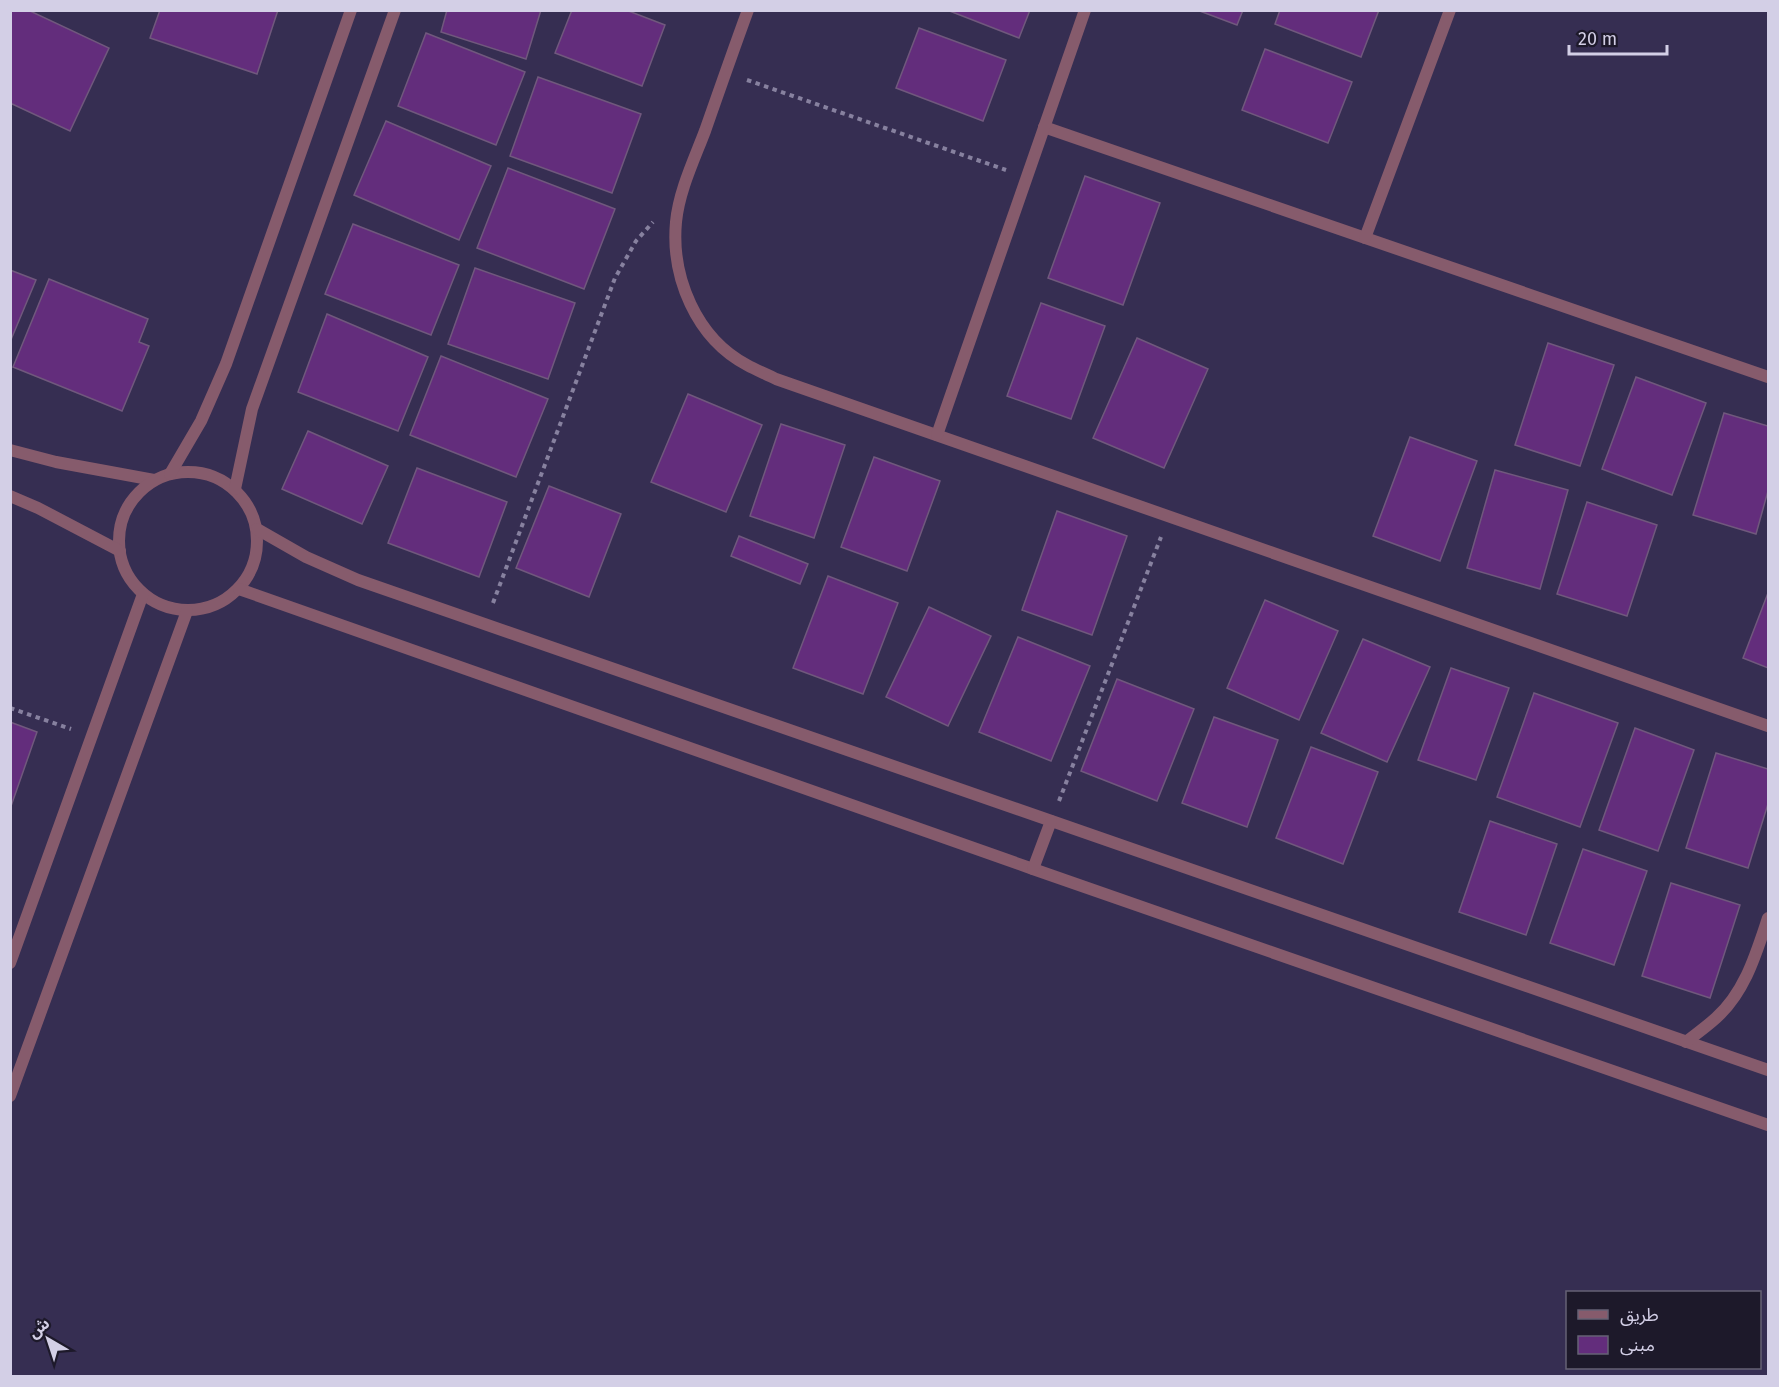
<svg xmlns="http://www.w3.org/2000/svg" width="1779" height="1387" font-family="'Fira Sans','Noto Sans Arabic',sans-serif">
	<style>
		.building { fill: #632d7c; stroke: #70587d; stroke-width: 1.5 }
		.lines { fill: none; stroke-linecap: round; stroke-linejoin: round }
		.path { stroke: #87819f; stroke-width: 4; stroke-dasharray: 4.5 4.5; stroke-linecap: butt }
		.street { stroke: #865b6c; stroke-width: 12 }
	</style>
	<rect width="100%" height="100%" fill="#362e52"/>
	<g class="building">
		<polygon points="10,10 28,10 109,48 70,131 10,103"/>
		<polygon points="160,10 278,10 257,74 150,38"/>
		<polygon points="447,10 541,10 526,59 441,32"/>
		<polygon points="572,10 626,10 665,25 642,86 555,53"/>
		<polygon points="947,10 1030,10 1019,38"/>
		<polygon points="1197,10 1243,10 1237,25"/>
		<polygon points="1280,10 1379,10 1361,57 1275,24"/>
		<polygon points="919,28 1006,60 983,121 896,88"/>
		<polygon points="426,33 525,72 496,145 398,106"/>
		<polygon points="1265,49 1352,82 1328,143 1242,110"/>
		<polygon points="538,77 641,114 612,193 510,156"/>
		<polygon points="386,121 491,166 459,240 354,195"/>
		<polygon points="508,168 615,209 584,289 477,248"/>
		<polygon points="1085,176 1160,203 1123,305 1048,278"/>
		<polygon points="353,224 459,265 431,335 325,294"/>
		<polygon points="475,268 575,303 548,379 448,344"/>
		<polygon points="10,270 36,280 10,342"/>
		<polygon points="49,279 148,319 139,342 149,346 122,411 13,367"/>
		<polygon points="1041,303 1105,326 1071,419 1007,396"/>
		<polygon points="327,314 428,357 398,431 298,392"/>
		<polygon points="1137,338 1208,369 1164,468 1093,438"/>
		<polygon points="1548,343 1614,365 1580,466 1515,445"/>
		<polygon points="441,356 548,399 516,477 410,435"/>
		<polygon points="1636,377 1706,403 1672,495 1602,469"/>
		<polygon points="688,394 762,425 726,512 651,482"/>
		<polygon points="1724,413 1768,426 1768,491 1756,534 1693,515"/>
		<polygon points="781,424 845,445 814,538 750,516"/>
		<polygon points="308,431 388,466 362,524 282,489"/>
		<polygon points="1410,437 1477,461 1440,561 1373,536"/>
		<polygon points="874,457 940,481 907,571 841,547"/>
		<polygon points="417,468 507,502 479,577 388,543"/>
		<polygon points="1495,470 1568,490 1540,589 1467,568"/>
		<polygon points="549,486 621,514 589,597 516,568"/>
		<polygon points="1587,502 1657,525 1627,616 1557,594"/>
		<polygon points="1057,511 1127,536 1092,635 1022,610"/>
		<polygon points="739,536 808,564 800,584 731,556"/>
		<polygon points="828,576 898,603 863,694 793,668"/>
		<polygon points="1768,593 1768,668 1743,658"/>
		<polygon points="1265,600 1338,631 1299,720 1227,688"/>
		<polygon points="929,607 991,636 948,726 886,697"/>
		<polygon points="1018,637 1090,666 1051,761 979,732"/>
		<polygon points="1363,639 1430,667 1387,762 1321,733"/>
		<polygon points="1451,668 1509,688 1476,780 1418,760"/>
		<polygon points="1117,679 1194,709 1157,801 1081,771"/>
		<polygon points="1534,693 1618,723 1580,827 1497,797"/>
		<polygon points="1214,717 1278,740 1247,827 1182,803"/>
		<polygon points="10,722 37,732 10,809"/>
		<polygon points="1635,728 1694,750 1658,851 1599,830"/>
		<polygon points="1311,747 1378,772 1343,864 1276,838"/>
		<polygon points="1716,753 1768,769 1768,804 1748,868 1686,848"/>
		<polygon points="1490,821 1557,844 1526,935 1459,912"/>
		<polygon points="1583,849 1647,871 1614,965 1550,943"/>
		<polygon points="1671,883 1740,905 1710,998 1642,976"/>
	</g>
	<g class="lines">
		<g class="path">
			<polyline points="747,80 1006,170"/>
			<polyline points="493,603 615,278 636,241 653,222"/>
			<polyline points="10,708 71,729"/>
			<polyline points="1059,801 1161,537"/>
		</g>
		<g class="street">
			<path d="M748 10C733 51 719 91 705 131 694 160 679 191 676 222 671 277 696 338 747 365 756 370 766 374 776 379L1768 726"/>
			<polyline points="1044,127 1768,377"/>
			<polyline points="1365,238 1450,10"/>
			<polyline points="937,435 1085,10"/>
			<polyline points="10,450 56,462 154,480"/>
			<circle cx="188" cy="541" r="69"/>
			<polyline points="170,474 201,421 226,364 351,10"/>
			<polyline points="235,489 252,409 395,10"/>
			<polyline points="10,496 38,508 120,551"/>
			<polyline points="257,529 306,557 358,580 1768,1070"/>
			<polyline points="239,589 1033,869 1768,1125"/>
			<polyline points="1033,869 1051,821"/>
			<polyline points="10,963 143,594"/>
			<path d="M1686 1042C1696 1034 1706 1027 1716 1018 1745 992 1756 954 1768 918"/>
			<polyline points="10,1096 187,611"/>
		</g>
	</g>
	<rect width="1779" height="1387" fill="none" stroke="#d3cfe6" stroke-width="24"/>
	<rect x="1566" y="1291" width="195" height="78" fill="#1d192a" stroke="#666275" stroke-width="1.5"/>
	<rect x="1578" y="1310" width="30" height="9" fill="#865b6c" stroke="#666275" stroke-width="1.5"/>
	<text x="1620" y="1321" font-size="18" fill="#d3cfe6">طريق</text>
	<rect x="1578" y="1336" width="30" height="18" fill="#632d7c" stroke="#666275" stroke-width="1.5"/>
	<text x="1620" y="1351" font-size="18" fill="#d3cfe6">مبنى</text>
	<g transform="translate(48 1339) rotate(321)" stroke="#1d192a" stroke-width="4.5" paint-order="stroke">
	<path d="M0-4.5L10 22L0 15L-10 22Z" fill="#d3cfe6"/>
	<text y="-9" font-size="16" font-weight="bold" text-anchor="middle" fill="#d3cfe6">ش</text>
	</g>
	<path d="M1569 45v9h98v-9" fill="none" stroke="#d3cfe6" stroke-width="3"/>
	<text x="1578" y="45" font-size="18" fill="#d3cfe6" stroke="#1d192a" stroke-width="4.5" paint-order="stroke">20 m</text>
</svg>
